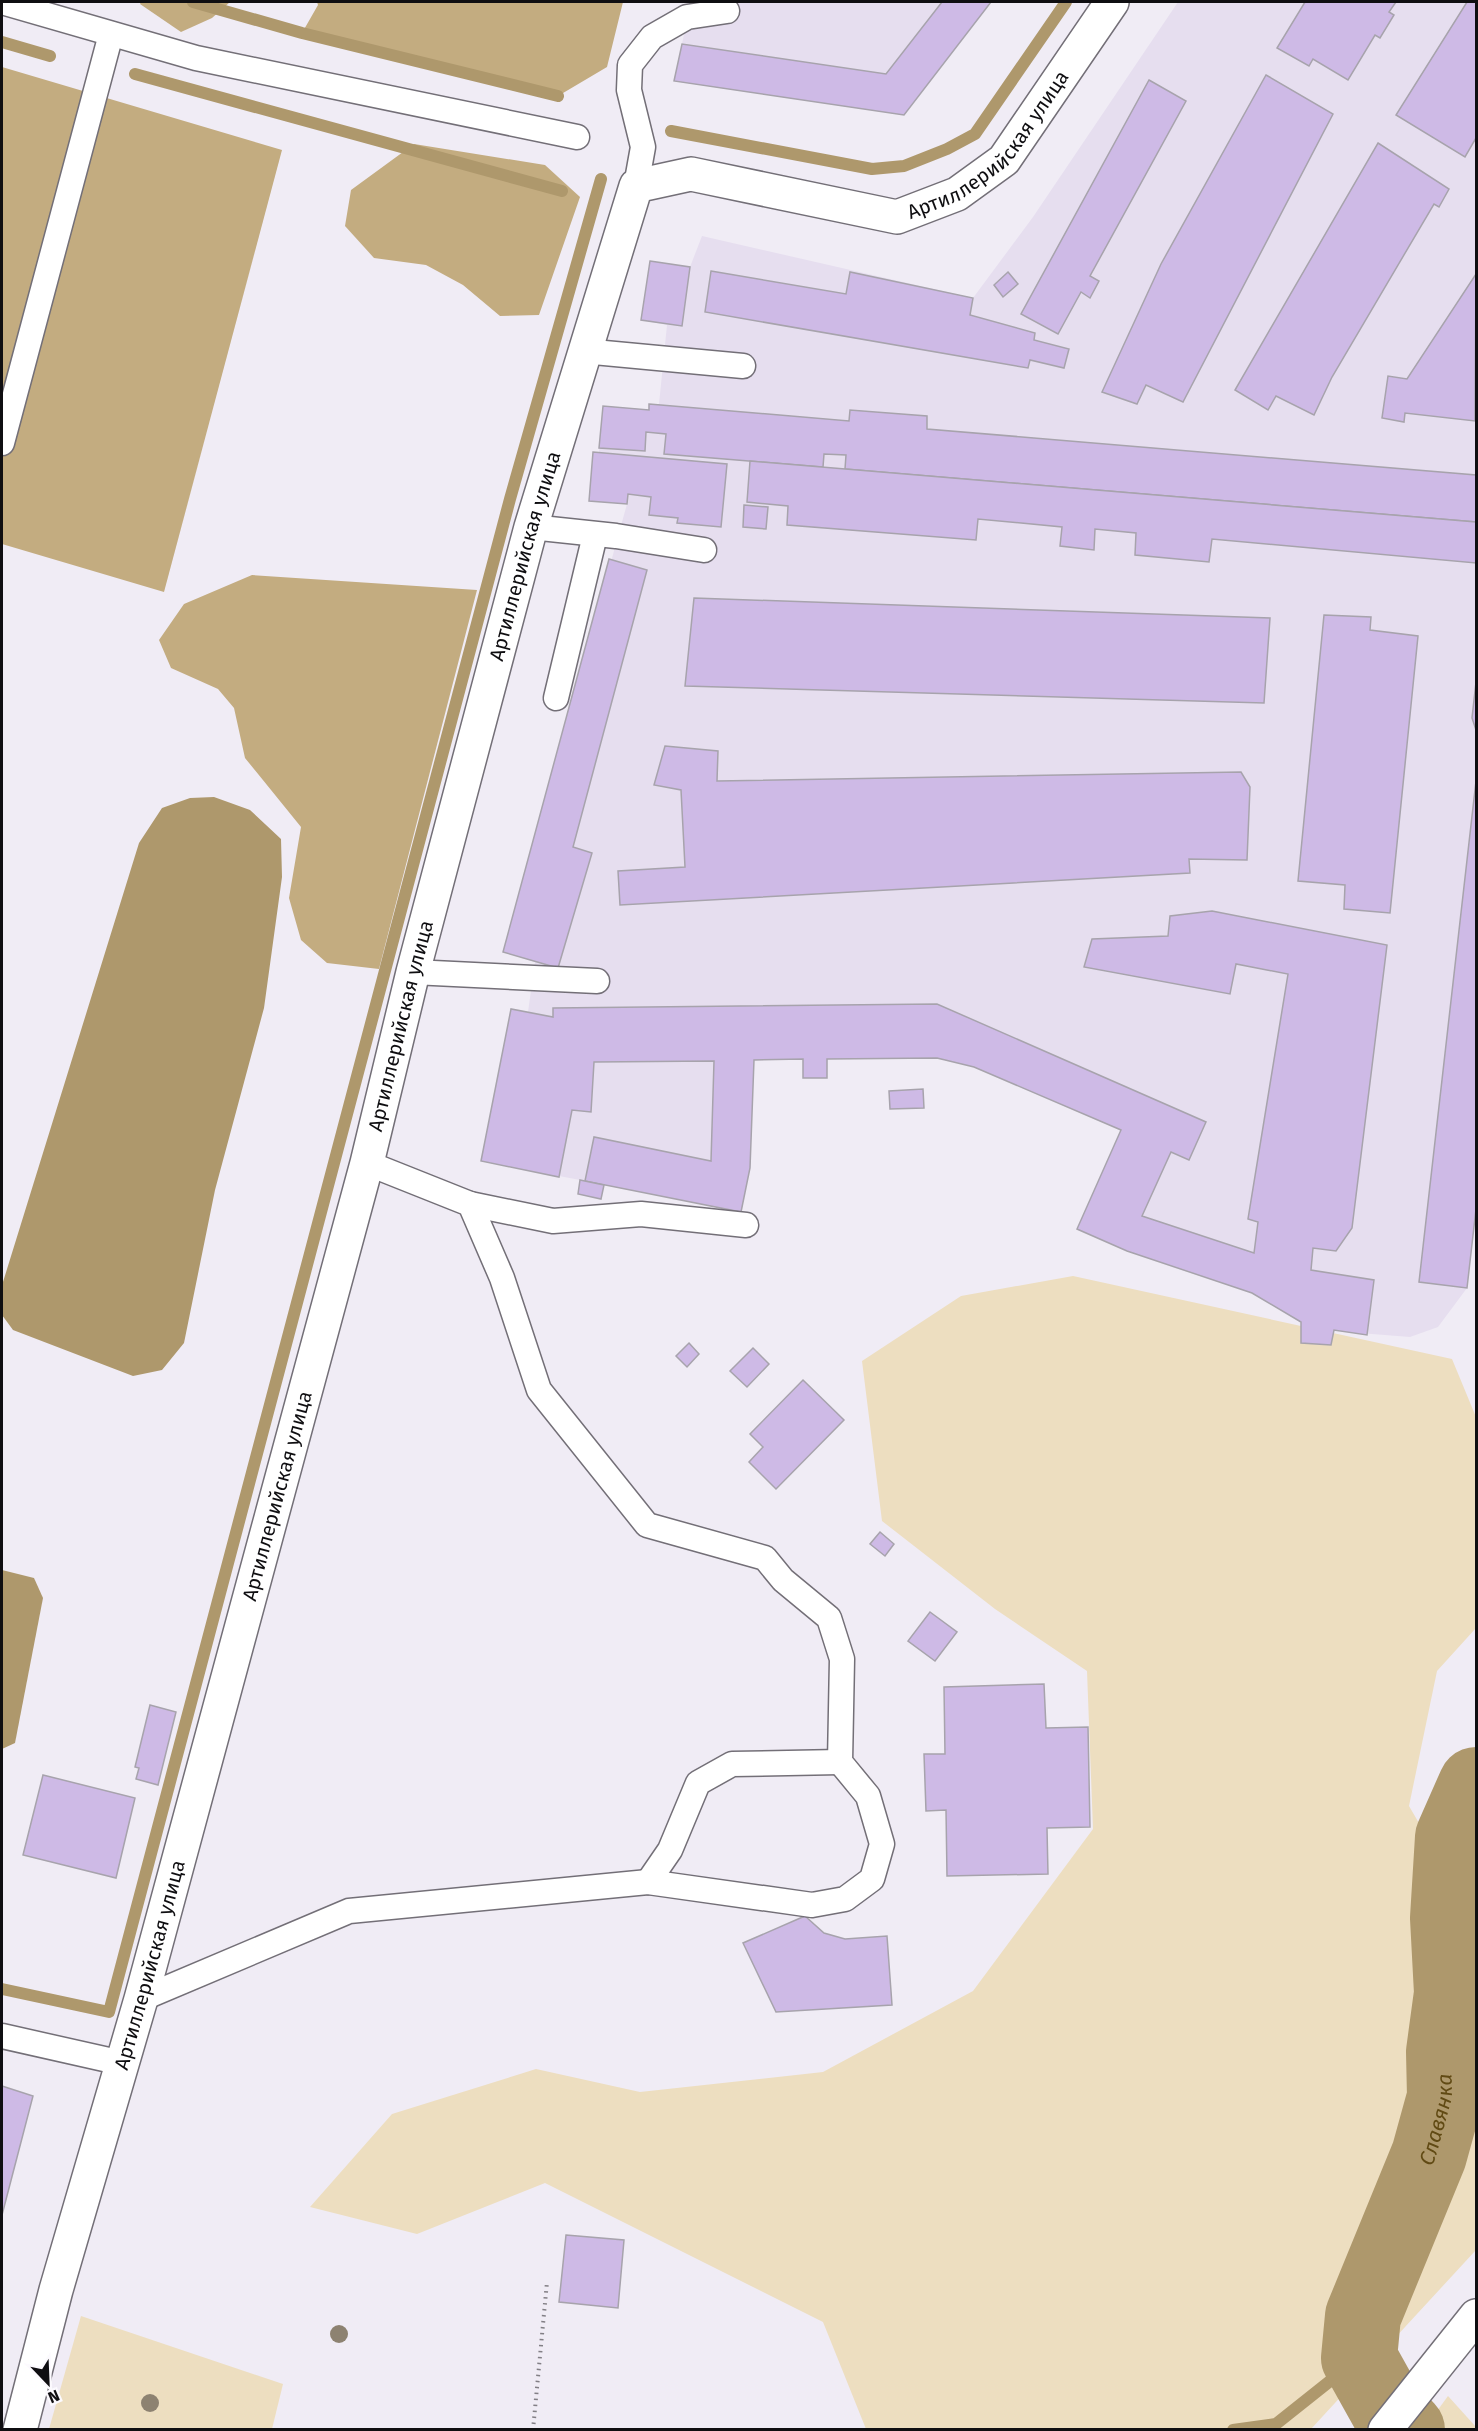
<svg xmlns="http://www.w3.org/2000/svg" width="1478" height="2431" font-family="'Fira Sans',sans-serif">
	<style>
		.built { fill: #e6deef }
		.green { fill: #eddec0 }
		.forest { fill: #c3ac80 }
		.water { fill: #ae986c }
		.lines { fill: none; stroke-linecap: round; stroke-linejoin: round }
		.stream { stroke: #ae986c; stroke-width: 12 }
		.river { stroke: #ae986c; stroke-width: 76 }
		.building { fill: #cebae6; stroke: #a7a3ac; stroke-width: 1.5 }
		.service-casing { stroke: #736f77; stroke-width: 27 }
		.minor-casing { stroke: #736f77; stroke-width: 36 }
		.tertiary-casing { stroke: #736f77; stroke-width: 36 }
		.path { stroke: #827f85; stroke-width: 4; stroke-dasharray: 1.5 4.5; stroke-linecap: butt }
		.service { stroke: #fff; stroke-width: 24 }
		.minor { stroke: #fff; stroke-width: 33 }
		.tertiary { stroke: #fff; stroke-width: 33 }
		.tree { fill: #8d8271 }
		.labels { text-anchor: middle; stroke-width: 5; stroke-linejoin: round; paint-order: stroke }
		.street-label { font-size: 20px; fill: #0f0e11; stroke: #fcfafe }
		.water-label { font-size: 21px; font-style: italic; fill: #614a14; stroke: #fcfafe }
	</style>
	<rect width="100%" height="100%" fill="#f0ecf5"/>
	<g class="built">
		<polygon points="691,2 991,2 904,115 674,81"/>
		<polygon points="1178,2 1476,2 1476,1209 1467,1288 1438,1327 1410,1337 1334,1331 1301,1343 1301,1322 1252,1293 1127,1251 1077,1229 1121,1130 974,1067 937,1058 828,1059 827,1078 803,1078 803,1059 754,1060 750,1168 741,1212 604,1185 601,1199 578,1194 580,1180 481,1161 511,1009 528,1012 535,962 503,952 627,504 589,501 593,452 599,452 603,406 648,410 649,404 659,404 667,325 641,320 650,261 690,267 702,236 973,298 1033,217"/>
	</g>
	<g class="green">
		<polygon points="1073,1276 1452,1359 1476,1417 1476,1628 1437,1671 1409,1806 1476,1921 1476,2250 1311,2429 866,2429 823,2322 545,2183 417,2234 310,2207 392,2114 536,2069 640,2092 823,2072 973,1991 1093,1829 1087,1671 995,1609 882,1521 862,1361 961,1296"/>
		<polygon points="81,2316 283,2384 272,2429 49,2429"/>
		<polygon points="1448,2396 1476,2427 1476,2429 1424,2429"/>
	</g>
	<g class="forest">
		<polygon points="141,2 230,2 212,18 181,32 140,4"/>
		<polygon points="317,2 623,2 607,67 558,96 302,33 318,5"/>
		<polygon points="2,67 282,150 164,592 2,544"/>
		<polygon points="414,144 545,165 580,197 539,315 500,316 463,285 426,265 374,258 345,226 351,190"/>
		<polygon points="252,575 477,590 379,969 327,963 301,940 289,898 301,827 245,758 234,708 218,689 171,668 159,640 184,604"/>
	</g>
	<g class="water">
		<polygon points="214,797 250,810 281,839 282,877 264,1008 215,1190 184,1343 162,1370 133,1376 13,1330 2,1315 3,1282 139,843 162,808 190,798"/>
		<polygon points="2,1570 34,1578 43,1598 15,1743 2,1749"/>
	</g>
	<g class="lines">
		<g class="stream">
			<polyline points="193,2 302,33 558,96"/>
			<polyline points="2,42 50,56"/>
			<polyline points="135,74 562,191"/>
			<polyline points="671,131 872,169 904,166 947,149 975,134 1066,2"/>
			<polyline points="2,1989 109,2012 510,499 601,179"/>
			<polyline points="1233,2430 1276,2424 1359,2358"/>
		</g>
		<path class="river" id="s1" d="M1407 2430 1388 2410 1359 2358 1363 2316 1429 2155 1445 2097 1444 2052 1452 1993 1448 1918 1453 1837 1476 1785"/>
	</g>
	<g class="building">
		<polygon points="942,2 991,2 904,115 674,81 682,44 886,74"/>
		<polygon points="1305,2 1396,2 1389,12 1394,15 1380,38 1375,35 1348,80 1313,59 1309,66 1277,48"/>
		<polygon points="1467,2 1476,2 1476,138 1465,157 1396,115"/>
		<polygon points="1266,75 1333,114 1183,402 1146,385 1137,404 1102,392 1161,264"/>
		<polygon points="1149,80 1186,101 1090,276 1099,281 1090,298 1081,292 1058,334 1021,314"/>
		<polygon points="1378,143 1449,189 1439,207 1434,204 1332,377 1314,415 1276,396 1268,410 1235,390"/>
		<polygon points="650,261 690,267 682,326 641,320"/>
		<polygon points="711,271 846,294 850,272 973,298 970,315 1035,333 1034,340 1069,349 1064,368 1030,360 1028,368 705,312"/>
		<polygon points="1008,272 1018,284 1003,297 994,285"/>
		<polygon points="1476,274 1475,421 1405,413 1404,422 1382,418 1388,376 1407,379"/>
		<polygon points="649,404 849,421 850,410 927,416 927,429 1476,475 1476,522 845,469 846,455 824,454 823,467 664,454 666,434 646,432 645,451 599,448 603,406 649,410"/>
		<polygon points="593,452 727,464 721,527 677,523 678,518 649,515 651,497 628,494 627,504 589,501"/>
		<polygon points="750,461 1476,522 1476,563 1212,539 1209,562 1135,555 1136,533 1095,529 1094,550 1060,546 1062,527 978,519 976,540 787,525 788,506 747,502"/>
		<polygon points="744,505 768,507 766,529 743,527"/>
		<polygon points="609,559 647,570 573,847 592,853 558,968 503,952"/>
		<polygon points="694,598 1270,618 1264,703 685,686"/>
		<polygon points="1324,615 1371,617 1370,630 1418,636 1390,913 1344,909 1345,885 1298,881"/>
		<polygon points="1476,682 1476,730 1472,718"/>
		<polygon points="665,746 718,751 717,781 1241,772 1250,787 1247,860 1189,859 1190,873 620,905 618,871 685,867 681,790 654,785"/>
		<polygon points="1476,781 1476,1209 1467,1288 1419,1282"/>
		<polygon points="1212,911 1387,945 1352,1228 1336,1251 1313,1248 1311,1270 1374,1280 1367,1335 1334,1330 1331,1345 1301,1343 1301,1322 1252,1293 1127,1251 1077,1229 1121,1130 974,1067 937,1058 827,1059 827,1078 803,1078 803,1059 754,1060 750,1168 741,1212 585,1181 594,1137 711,1161 714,1061 594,1062 591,1112 572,1110 559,1177 481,1161 511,1009 553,1017 553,1008 937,1004 1206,1122 1189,1160 1171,1152 1142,1216 1254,1253 1258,1222 1248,1219 1288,974 1236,964 1230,994 1084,967 1092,939 1168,936 1170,916"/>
		<polygon points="923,1089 924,1108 890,1109 889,1091"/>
		<polygon points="580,1180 604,1185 601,1199 578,1194"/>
		<polygon points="689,1343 699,1354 687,1367 676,1356"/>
		<polygon points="753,1348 769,1364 747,1387 730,1371"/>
		<polygon points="803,1380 844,1420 776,1489 749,1462 763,1447 750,1434"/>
		<polygon points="880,1532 894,1544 885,1556 870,1544"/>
		<polygon points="930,1612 957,1632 935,1661 908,1641"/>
		<polygon points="1044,1684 1046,1728 1088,1727 1090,1827 1047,1828 1048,1874 947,1876 946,1810 926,1811 924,1754 945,1754 944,1687"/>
		<polygon points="150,1705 176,1712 158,1785 136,1779 139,1768 135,1767"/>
		<polygon points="43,1775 135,1798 116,1878 23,1855"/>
		<polygon points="805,1916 824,1933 845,1939 887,1936 892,2005 776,2012 743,1943"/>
		<polygon points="2,2086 33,2096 2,2215"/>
		<polygon points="566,2235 624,2240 618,2308 559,2302"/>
	</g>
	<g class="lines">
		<g class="service-casing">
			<g id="service">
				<polyline points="2,2 196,58 577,137"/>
				<polyline points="636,186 643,147 629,90 630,65 652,37 687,17 727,11"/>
				<polyline points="583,351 743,366"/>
				<polyline points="2,443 111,34"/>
				<polyline points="531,527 616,536 704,550"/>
				<polyline points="556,698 595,535"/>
				<polyline points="413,972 597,981"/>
				<polyline points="470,1204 553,1221 641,1214 746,1225"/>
				<polyline points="648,1882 670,1850 698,1783 732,1764 840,1762"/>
				<polyline points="141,1999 349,1911 648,1882 812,1905 845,1899 872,1879 882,1844 868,1796 840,1762 842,1659 829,1618 783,1580 765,1558 647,1525 539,1390 502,1278 470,1204 367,1163"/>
				<polyline points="2,2036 122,2063"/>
			</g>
		</g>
		<g class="minor-casing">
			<g id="minor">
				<path id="s2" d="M20 2430 56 2290 141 1999 367 1163 413 972 531 527 636 186 691 174 897 217 957 194 1004 160 1112 2"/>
			</g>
		</g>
		<g class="tertiary-casing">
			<polyline id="tertiary" points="1385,2430 1476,2316"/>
		</g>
		<polyline class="path" points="533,2430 547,2282"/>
		<use href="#service" class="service"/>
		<use href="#minor" class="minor"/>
		<use href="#tertiary" class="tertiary"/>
	</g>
	<g class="tree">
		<circle cx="339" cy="2334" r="9"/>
		<circle cx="150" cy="2403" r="9"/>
	</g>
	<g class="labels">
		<g class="street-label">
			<text dy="7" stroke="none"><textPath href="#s2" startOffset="2714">Артиллерийская улица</textPath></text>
			<text dy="7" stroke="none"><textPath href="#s2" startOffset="1941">Артиллерийская улица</textPath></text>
			<text dy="7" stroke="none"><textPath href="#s2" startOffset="1455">Артиллерийская улица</textPath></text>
			<text dy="7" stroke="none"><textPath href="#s2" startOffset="969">Артиллерийская улица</textPath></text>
			<text dy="7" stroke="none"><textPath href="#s2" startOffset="483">Артиллерийская улица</textPath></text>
		</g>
		<g class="water-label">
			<text dy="7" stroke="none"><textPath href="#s1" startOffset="340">Славянка</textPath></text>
		</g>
	</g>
	<rect width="1478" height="2431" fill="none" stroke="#0f0e11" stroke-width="6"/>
	<g transform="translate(48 2383) rotate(157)" stroke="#fcfafe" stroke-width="4.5" paint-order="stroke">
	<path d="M0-4.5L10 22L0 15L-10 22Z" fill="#0f0e11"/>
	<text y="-9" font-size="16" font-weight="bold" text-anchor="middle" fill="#0f0e11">N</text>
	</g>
</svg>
